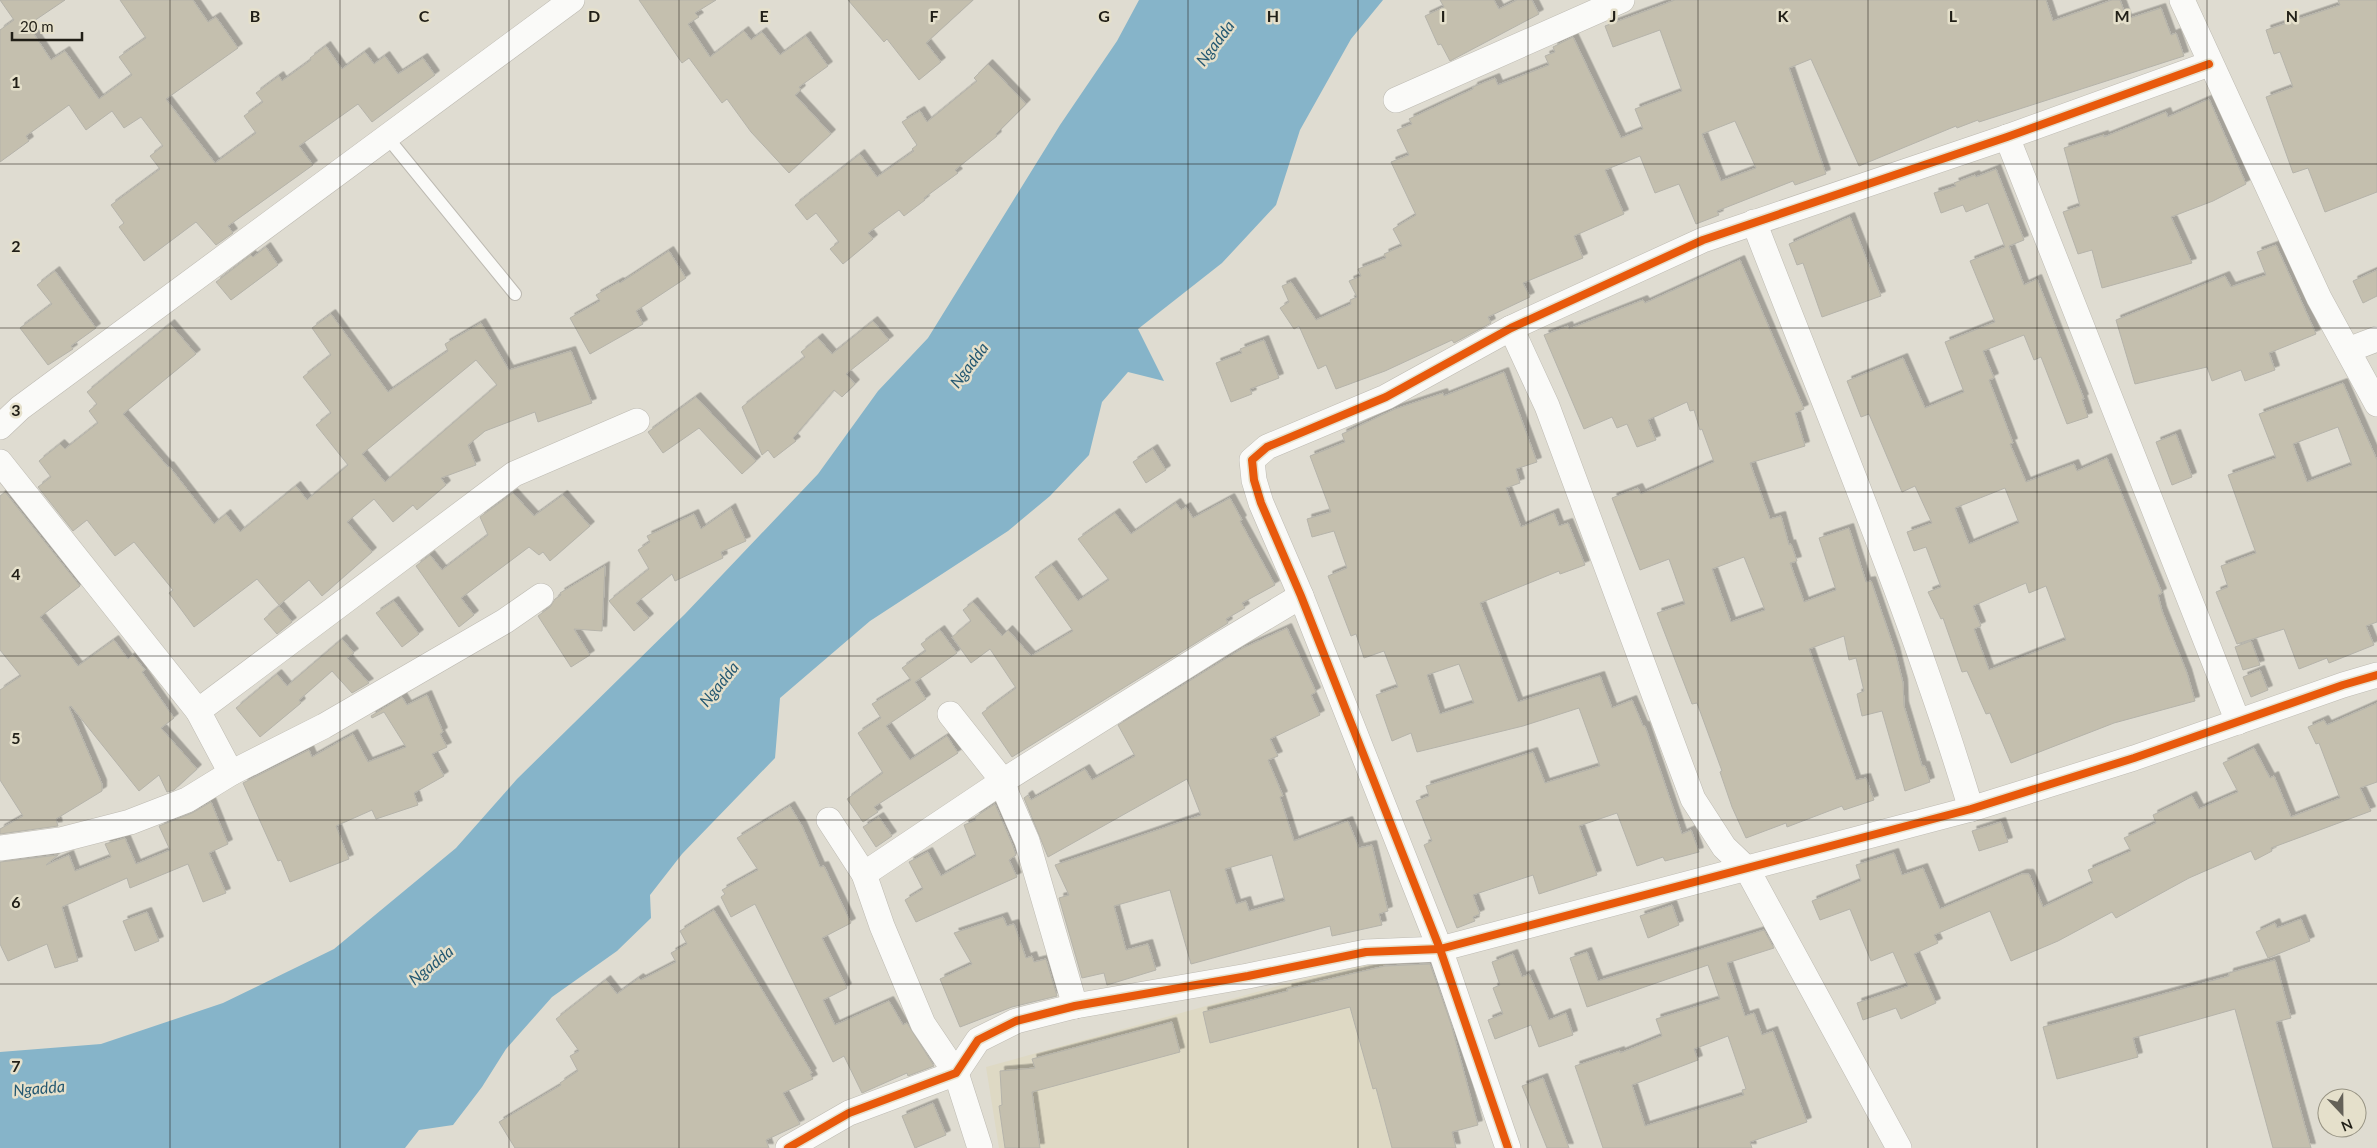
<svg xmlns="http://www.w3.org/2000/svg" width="2377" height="1148" font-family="Lato,sans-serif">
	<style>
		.built { fill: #ded9c4 }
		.water { fill: #86b4c9 }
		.building { fill: #c4bfae; stroke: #b5b3aa; fill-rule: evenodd; filter: url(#shadow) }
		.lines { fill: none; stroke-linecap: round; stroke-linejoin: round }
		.lane-casing { stroke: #bdbab2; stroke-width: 14 }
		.street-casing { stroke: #bdbab2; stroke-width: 26 }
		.lane { stroke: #fafaf8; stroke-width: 12 }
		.street { stroke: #fafaf8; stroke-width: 25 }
		.cycleway-casing { stroke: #e5e0cb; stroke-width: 11 }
		.cycleway { stroke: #e8590c; stroke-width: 8 }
		.grid { fill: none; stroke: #211f17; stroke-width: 1; stroke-opacity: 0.55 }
		.labels { text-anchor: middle; stroke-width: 5; stroke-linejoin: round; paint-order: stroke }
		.water-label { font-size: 16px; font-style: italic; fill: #245871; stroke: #e5e0cb }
		.grid-label { font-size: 16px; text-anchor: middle; font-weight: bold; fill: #211f17; stroke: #e5e0cb; stroke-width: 5; stroke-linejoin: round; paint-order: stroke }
	</style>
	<defs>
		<filter id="shadow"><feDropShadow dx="4.5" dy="-4.5" stdDeviation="0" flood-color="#0004"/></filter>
	</defs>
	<rect width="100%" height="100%" fill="#dfdcd1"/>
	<polygon class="built" points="1383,957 1432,1148 999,1148 986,1067"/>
	<polygon class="water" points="1139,0 1383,0 1351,39 1300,130 1276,205 1222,263 1138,329 1164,381 1128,372 1102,402 1089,455 1050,496 1008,531 870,621 780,698 775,758 682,854 650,895 651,918 617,951 552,997 506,1049 482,1087 453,1125 419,1130 405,1148 0,1148 0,1052 101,1044 223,1003 334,949 456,848 517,779 685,614 818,474 878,391 928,338 1060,125 1117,41"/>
	<g class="building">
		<polygon points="0,0 65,0 28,25 51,60 65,51 99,99 132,75 119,57 146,38 120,0 193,0 208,22 216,17 238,48 166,99 215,163 256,133 244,116 263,102 256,93 279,76 282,81 311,60 310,58 326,46 342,69 365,52 374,64 385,56 398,74 423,58 435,75 372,122 358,104 299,146 313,165 228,226 233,233 216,245 196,222 144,261 119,227 124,223 111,205 160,169 150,156 163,146 141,117 124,128 112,111 86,130 69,105 26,136 29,141 0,162 0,30 14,20"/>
		<polygon points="639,0 716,0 695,13 699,17 688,24 710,57 744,31 751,40 762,32 780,55 806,36 828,66 799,87 801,90 795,95 831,134 789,173 751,132 727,99 722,103 689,58 682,63"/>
		<polygon points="848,0 973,0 926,43 941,62 919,80 887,39 884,42"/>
		<polygon points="1440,0 1494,0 1499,9 1517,0 1532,0 1539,14 1450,61 1441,44 1438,45 1425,16 1444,7"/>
		<path d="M1675 0H2046L2053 21 2112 0H2120L2127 19 2161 8 2171 35 2176 33 2184 56 1979 122 1978 120 1957 128 1956 126 1859 166 1811 59 1789 68 1826 174 1795 185 1793 181 1717 211 1719 215 1696 224 1679 184 1655 193 1640 156 1605 170 1624 214 1574 236 1583 258 1523 283 1530 297 1488 317 1491 323 1454 343 1452 340 1385 371 1336 389 1326 365 1318 369 1299 326 1294 329 1280 308 1289 302 1282 286 1291 282 1316 320 1351 304 1350 300 1357 297 1349 281 1361 276 1358 269 1386 258 1384 254 1402 246 1393 229 1416 215 1391 162 1409 155 1397 130 1412 124 1409 119 1473 89V87L1495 78 1498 85 1549 65 1545 56 1555 52 1553 47 1573 37 1621 138 1643 129 1635 109 1682 91 1660 30 1613 47 1605 26ZM1735 121 1756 168 1721 181 1702 134Z"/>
		<polygon points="2338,0 2377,0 2377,192 2325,212 2308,168 2293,173 2266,97 2293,87 2280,52 2274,54 2266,30 2340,5"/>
		<polygon points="988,64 1026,104 996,134 997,136 955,170 958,173 924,198 925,200 904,216 899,210 868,233 873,239 843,264 830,249 839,242 816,213 807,220 795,205 860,154 877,177 914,151 912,149 917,145 902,122 920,111 927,122 977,81 974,78"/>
		<polygon points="2209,99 2246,184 2213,201 2171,217 2192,263 2102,288 2092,250 2078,254 2063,212 2080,206 2064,148 2104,135 2104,137 2166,112 2168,117"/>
		<path d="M1996 169 2024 240 2009 246 2024 285 2037 279 2084 399H2082L2088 417 2067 424 2041 357 2034 360 2024 335 1983 351 1994 378 1989 380 2013 443 2010 444 2026 482 2074 464 2077 471 2107 458 2162 593 2158 595 2162 611 2187 673 2195 701 2114 723 2011 763 1990 713 1986 714 1967 671 1962 672 1943 618 1941 619 1928 592 1941 587 1926 547 1914 551 1907 532 1932 523 1915 486 1902 492 1869 414 1861 417 1847 381 1903 358 1925 408 1964 392 1945 342 1995 322 1970 261 2005 247 1988 203 1966 212 1963 205 1941 213 1934 193 1956 186 1954 183 1975 175 1976 177ZM2005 488 2019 523 1969 544 1955 508ZM2026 583 2029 593 2046 586 2066 640 1989 670 1974 629 1981 626 1973 606Z"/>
		<polygon points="1850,217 1881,296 1822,317 1803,263 1797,265 1789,244"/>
		<polygon points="2276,245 2316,334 2269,353 2275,370 2245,381 2241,370 2212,381 2207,367 2135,384 2116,320 2225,276 2231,287 2266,275 2257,252"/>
		<polygon points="266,247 278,265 231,300 216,282 251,255 253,257"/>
		<polygon points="669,251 686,278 636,311 643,324 590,354 570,318 600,301 596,295 619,282 620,283"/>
		<path d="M1740 260 1804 409 1795 413 1805 446 1750 463 1770 519 1781 516 1789 545 1791 544 1797 561 1790 563 1804 602 1836 590 1819 538 1849 528 1866 582 1871 581 1895 651 1903 683 1904 706 1922 766H1925L1930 782 1905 791 1882 711 1862 716 1857 694 1864 691 1856 658 1849 660 1844 636 1809 649 1856 780 1866 778 1874 800 1844 810 1842 806 1787 827 1786 823 1746 838 1732 807 1720 772 1722 771 1697 703 1692 704 1657 613 1685 604 1669 559 1640 570 1612 498 1638 488 1641 494 1714 462 1702 429 1700 430 1694 410 1690 411 1687 402 1648 420 1656 440 1637 447 1627 424 1617 428 1612 417 1584 429 1544 335 1568 326 1569 329 1643 300 1645 303ZM1744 557 1765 610 1731 622 1712 569Z"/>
		<polygon points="2377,270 2377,296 2363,303 2353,281"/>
		<polygon points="55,271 96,328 71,346 73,349 48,365 20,328 52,304 37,285"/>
		<path d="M331 314 388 392 448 351 445 344 481 323 509 370 571 351 592 403 538 422 535 412 485 431 468 445 476 465 441 478 446 485 417 510 413 505 393 522 374 499 347 522 372 552 322 596 309 580 279 605 257 579 194 627 169 593 173 590 134 542 115 556 87 520 73 531 38 487 51 477 39 461 60 444 65 449 98 423 89 411 97 404 87 392 170 324 196 354 123 414 168 467 169 466 214 524 226 514 240 532 296 486 307 500 348 465 316 425 331 413 303 377 331 355 312 328ZM476 360 497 385 385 482 362 454Z"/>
		<polygon points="873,321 889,340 846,374 855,384 842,397 834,390 793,438 796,441 774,458 768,450 762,455 742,407 805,357 801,352 818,338 832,354"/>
		<polygon points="1264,340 1279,378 1250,389 1252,394 1231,402 1216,363 1242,353 1240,349"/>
		<path d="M1504 372 1537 462 1516 469 1520 483 1506 488 1521 527 1554 513 1559 526 1568 523 1585 565 1560 574 1559 571 1480 603 1518 702 1600 676 1612 708 1632 700 1643 726H1645L1682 834 1691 830 1699 852 1665 861 1663 857 1637 866 1617 813 1579 826 1597 875 1539 894 1533 875 1473 895 1480 914 1473 917 1475 921 1457 928 1424 845 1432 841 1416 801 1429 796 1426 786 1533 752 1545 783 1600 766 1579 708 1523 726 1417 752 1411 733 1392 741 1376 695 1398 687 1384 651 1364 658 1356 634 1351 636 1328 576 1347 568 1334 531 1312 537 1307 519 1331 512 1310 456 1345 442 1342 434 1395 409 1443 393 1444 396ZM1459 664 1474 703 1440 714 1427 675Z"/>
		<path d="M2343 383 2377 460V622L2366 626 2374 645 2329 663 2327 658 2299 669 2284 629 2237 644 2216 592 2228 587 2221 566 2256 553 2228 475 2276 458 2259 414ZM2338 427 2352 465 2307 482 2293 444Z"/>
		<polygon points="696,397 756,461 742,474 699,428 663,453 648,432"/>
		<polygon points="2176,434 2192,477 2172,485 2156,442"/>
		<polygon points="1153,449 1166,470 1146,483 1133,462"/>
		<polygon points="5,492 80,586 40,617 78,666 114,640 128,659 133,655 145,670 142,672 174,718 161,728 197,769 174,790 167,792 159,775 139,791 71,706 69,707 102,784 102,791 56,819 58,826 0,834 0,829 23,816 0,780 0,690 21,676 0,650 0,496"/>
		<polygon points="513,493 534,516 563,495 590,526 550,561 543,552 539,555 529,547 461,598 474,615 459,627 416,566 430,555 442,570 488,535 480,517"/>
		<polygon points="1230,498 1242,520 1240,521 1275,585 1242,603 1245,608 1226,619 1228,623 1012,757 982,713 1016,688 990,649 971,663 952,637 971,621 963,610 973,602 1002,636 1008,630 1031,656 1073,631 1035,577 1052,565 1078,601 1109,580 1078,539 1115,513 1131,534 1176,503 1181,510 1186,507 1193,518"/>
		<polygon points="731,508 746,541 721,552 723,558 675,581 672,574 636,603 649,618 634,631 609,601 649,569 638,550 650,542 647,536 694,514 701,529"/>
		<polygon points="605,566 602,631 574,629 590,655 571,667 538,616 550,607 555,599 561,595 560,593"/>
		<polygon points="394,601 419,634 402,647 376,613"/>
		<polygon points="279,606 292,622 277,634 264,619"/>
		<path d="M1287 628 1316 692 1311 695 1320 715 1270 739 1278 756 1268 760 1283 796 1280 797 1294 841 1348 821 1359 848 1372 845 1388 911 1379 914 1382 925 1332 936 1330 926 1191 964 1170 890 1114 906 1126 950 1148 944 1156 970 1107 985 1104 973 1082 978 1059 898 1069 895 1055 865 1201 815 1187 779 1048 857 1024 798 1028 795 1031 800 1085 769 1092 780 1135 756 1118 725 1243 648ZM1272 855 1285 901 1249 911 1246 901 1236 904 1225 869Z"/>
		<polygon points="940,630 957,653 915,682 926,699 886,726 910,760 947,736 958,753 874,807 878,812 863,822 847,799 883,773 858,733 881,718 872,704 911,680 902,668 926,651 921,644"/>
		<polygon points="342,639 354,653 347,658 369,683 352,693 332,671 299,700 301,703 260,737 236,708 277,674 287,686"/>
		<polygon points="2251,641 2260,665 2243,670 2235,647"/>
		<polygon points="2260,670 2268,690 2251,697 2243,677"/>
		<polygon points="427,695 443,732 440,734 447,747 432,754 444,776 414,793 418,805 376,819 372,810 336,826 349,859 290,882 281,860 278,861 243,783 309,750 312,757 353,734 368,762 406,747 384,712 372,718 371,716 402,697 407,705"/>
		<polygon points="2377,703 2377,782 2360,788 2371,811 2271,848 2272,851 2255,860 2251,851 2189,878 2116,918 2112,912 2058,941 2011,961 1990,911 1934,935 1938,943 1914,954 1936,1003 1901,1019 1896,1008 1863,1020 1857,1003 1908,986 1893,952 1871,961 1850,909 1820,920 1812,901 1861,881 1856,865 1894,853 1902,875 1923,868 1940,909 2022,874 2029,874 2043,907 2093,883 2088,870 2131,851 2124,838 2156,823 2153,815 2192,796 2199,809 2238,792 2223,763 2254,748 2270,778 2274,776 2291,817 2340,798 2319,743 2316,744 2308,727 2324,720 2327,725"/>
		<polygon points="211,802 228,844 209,853 226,893 203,902 188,864 130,888 127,878 62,907 78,961 55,968 47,944 8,961 0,944 0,862 58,855 46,865 69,855 75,871 111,857 105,844 125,838 136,864 170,850 159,826 192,813"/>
		<polygon points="995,804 1013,846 1016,855 1009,860 1017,877 916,922 905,900 923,889 909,862 928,852 941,876 976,856 964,825 976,820 975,817"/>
		<polygon points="790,806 802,826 820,867 824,866 851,923 822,938 847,988 823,1000 835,1025 889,1001 903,1025 907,1023 934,1066 908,1076 907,1073 862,1093 844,1056 833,1062 755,904 731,917 721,897 725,894 722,890 758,870 737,838"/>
		<polygon points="879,817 892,836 876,847 863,827"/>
		<polygon points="2001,822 2008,842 1979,851 1972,831"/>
		<polygon points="1672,905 1679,925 1648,938 1640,916"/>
		<polygon points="714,910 812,1073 810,1074 813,1079 783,1093 800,1124 766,1140 769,1148 515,1148 499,1122 561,1085 560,1083 578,1071 570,1056 579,1051 556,1019 606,980 617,994 639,978 641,980 676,962 671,953 687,944 680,931"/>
		<polygon points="147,912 159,941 135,951 123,921"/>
		<polygon points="1003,917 1007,926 1014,924 1026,958 1032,956 1034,962 1046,959 1057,996 1012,1007 960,1027 940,979 972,964 954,933"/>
		<polygon points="2301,919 2310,941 2268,958 2256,932 2275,923 2277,928"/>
		<path d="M1764 930 1774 948 1727 963 1745 1016 1754 1013 1762 1035 1773 1031 1807 1122 1750 1142 1752 1148H1603L1575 1066 1620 1051V1053L1662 1036 1656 1019 1720 999 1708 965 1587 1007 1570 958 1587 952 1598 981ZM1728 1036 1746 1089 1742 1090 1744 1095 1645 1126 1632 1085 1698 1060 1694 1049Z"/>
		<polygon points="1513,954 1522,977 1529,974 1549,1020 1566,1013 1573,1035 1539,1047 1531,1025 1495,1039 1488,1020 1503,1014 1493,988 1500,985 1492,962"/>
		<polygon points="2275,960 2291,1018 2276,1022 2311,1148 2273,1148 2235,1009 2133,1038 2138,1057 2057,1079 2043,1027 2229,976 2229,973"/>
		<polygon points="1430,964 1451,1024 1478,1125 1452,1132 1456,1148 1392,1148 1376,1088 1373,1089 1350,1007 1210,1043 1203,1012 1288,991 1287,989 1385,966"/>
		<polygon points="1172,1022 1180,1052 1032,1092 1040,1148 1005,1148 999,1106 1002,1105 1000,1071 1035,1068 1032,1059"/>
		<polygon points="1543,1078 1569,1148 1547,1148 1522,1086"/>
		<polygon points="933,1103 946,1135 915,1148 902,1116"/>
	</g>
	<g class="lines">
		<g class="lane-casing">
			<polyline id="lane" points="387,137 515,294"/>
		</g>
		<g class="street-casing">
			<g id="street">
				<polyline points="2182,0 2319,298 2377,404"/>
				<polyline points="1396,100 1622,0"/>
				<polyline points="2007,137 2238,722"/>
				<path d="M1754 222C1829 417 1911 610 1971 809"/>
				<polyline points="1511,328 1547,406 1693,799 1724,847 1747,869 1899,1148"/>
				<polyline points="2348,350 2377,339"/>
				<polyline points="0,427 20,408 572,0"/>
				<polyline points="0,462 198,711 231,773"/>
				<polyline points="198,711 514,474 637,421"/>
				<polyline points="950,714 1003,781 1007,795 1027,841 1075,1006"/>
				<polyline points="829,820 864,874 882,926 923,1024 956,1073 980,1148"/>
				<polyline points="0,848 60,840 130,822 187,800 231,773 324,726 505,621 541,596"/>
				<polyline points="864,874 1003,781 1218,646 1301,596"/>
				<polyline points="788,1148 849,1113 956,1073 978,1040 1016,1021 1075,1006 1248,976 1366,952 1440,949 1971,809 2134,758 2343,685 2377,675"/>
				<polyline points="1508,1148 1440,949 1301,596 1261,503 1254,480 1252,460 1267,447 1386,397 1511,328 1703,240 2007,137 2209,64"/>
			</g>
		</g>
		<use href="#lane" class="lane"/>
		<use href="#street" class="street"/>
		<g class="cycleway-casing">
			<g id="cycleway">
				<polyline points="788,1148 849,1113 956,1073 978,1040 1016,1021 1075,1006 1248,976 1366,952 1440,949 1971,809 2134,758 2343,685 2377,675"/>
				<polyline points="1508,1148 1440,949 1301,596 1261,503 1254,480 1252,460 1267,447 1386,397 1511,328 1703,240 2007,137 2209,64"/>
			</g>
		</g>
		<use href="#cycleway" class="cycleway"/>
	</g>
	<path class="grid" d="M170 0V1148M340 0V1148M509 0V1148M679 0V1148M849 0V1148M1019 0V1148M1188 0V1148M1358 0V1148M1528 0V1148M1698 0V1148M1868 0V1148M2037 0V1148M2207 0V1148M0 164H2377M0 328H2377M0 492H2377M0 656H2377M0 820H2377M0 984H2377"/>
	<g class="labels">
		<g class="water-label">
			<text transform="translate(1215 43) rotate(-53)" y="6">Ngadda</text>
			<text transform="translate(969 365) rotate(-53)" y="6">Ngadda</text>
			<text transform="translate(719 684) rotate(-51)" y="6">Ngadda</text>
			<text transform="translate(431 965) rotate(-39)" y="6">Ngadda</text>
			<text transform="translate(39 1088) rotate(-5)" y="6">Ngadda</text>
		</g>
	</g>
	<g class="grid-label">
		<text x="255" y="22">B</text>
		<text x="424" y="22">C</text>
		<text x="594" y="22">D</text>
		<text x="764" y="22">E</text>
		<text x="934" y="22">F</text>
		<text x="1104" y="22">G</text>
		<text x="1273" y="22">H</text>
		<text x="1443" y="22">I</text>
		<text x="1613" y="22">J</text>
		<text x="1783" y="22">K</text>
		<text x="1953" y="22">L</text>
		<text x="2122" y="22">M</text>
		<text x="2292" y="22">N</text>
		<text x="16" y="88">1</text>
		<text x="16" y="252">2</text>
		<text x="16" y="416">3</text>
		<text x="16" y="580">4</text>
		<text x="16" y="744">5</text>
		<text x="16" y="908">6</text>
		<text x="16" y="1072">7</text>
	</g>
	<g transform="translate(2342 1113) rotate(158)"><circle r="24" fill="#e5e0cb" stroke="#979383"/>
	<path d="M0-4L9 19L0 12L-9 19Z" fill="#646158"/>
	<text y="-8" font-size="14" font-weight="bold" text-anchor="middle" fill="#211f17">N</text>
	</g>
	<path d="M12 32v8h70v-8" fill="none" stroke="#211f17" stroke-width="2.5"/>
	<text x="20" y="32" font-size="15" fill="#211f17" stroke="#e5e0cb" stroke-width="4" paint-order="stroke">20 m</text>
</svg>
